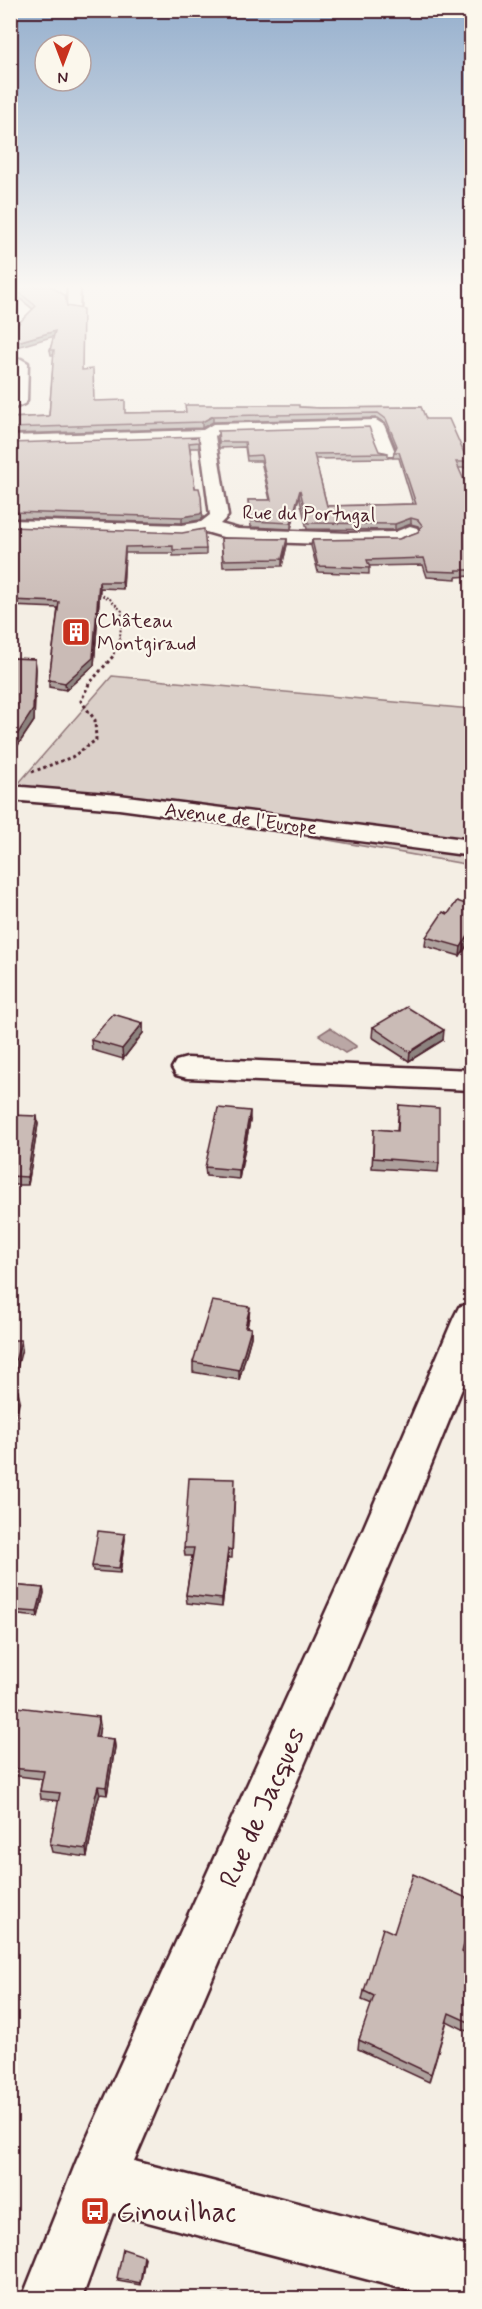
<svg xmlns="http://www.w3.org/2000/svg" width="482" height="2309" font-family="Mynerve,sans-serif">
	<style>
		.green { fill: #dbd0c9; stroke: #92787a; stroke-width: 1.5 }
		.water { fill: #baa7a5; stroke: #8d7174; stroke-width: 1.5 }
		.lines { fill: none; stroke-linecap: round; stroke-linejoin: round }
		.minor-casing { stroke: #4a1f2b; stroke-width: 5 }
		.major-casing { stroke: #4a1f2b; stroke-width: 5 }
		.path-far1 { stroke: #4a1f2b; stroke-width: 2; stroke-dasharray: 2 2; stroke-linecap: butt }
		.path { stroke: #4a1f2b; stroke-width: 3; stroke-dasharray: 3 3; stroke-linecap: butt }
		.minor { fill: #fbf7ec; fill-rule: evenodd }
		.major { fill: #fbf7ec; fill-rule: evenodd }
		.wall { fill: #aea19d; stroke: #4a1f2b; stroke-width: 1.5 }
		.shaded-wall { fill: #8d837f; stroke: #4a1f2b; stroke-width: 1.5 }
		.building { fill: #cabbb6; stroke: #4a1f2b; stroke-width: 1.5 }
		.labels { text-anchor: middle; stroke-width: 4.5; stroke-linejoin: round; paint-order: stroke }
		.far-street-label { font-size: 20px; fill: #4a1f2b; stroke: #fbf7ec }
		.far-poi-label { font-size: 20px; fill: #4a1f2b; stroke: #fbf7ec; text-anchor: start }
		.near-street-label { font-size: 28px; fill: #4a1f2b; stroke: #fbf7ec }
		.near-poi-label { font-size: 28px; fill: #4a1f2b; stroke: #fbf7ec; text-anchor: start }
	</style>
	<rect width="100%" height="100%" fill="#f4eee4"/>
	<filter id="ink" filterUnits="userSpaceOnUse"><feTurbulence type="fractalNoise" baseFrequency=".0167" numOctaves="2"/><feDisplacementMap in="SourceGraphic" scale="12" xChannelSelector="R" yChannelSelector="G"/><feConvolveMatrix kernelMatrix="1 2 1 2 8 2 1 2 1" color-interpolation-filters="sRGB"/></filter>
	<g filter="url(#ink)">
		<polygon class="green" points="112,676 471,709 471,865 232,823 82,806 11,802 11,792"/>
		<polygon class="water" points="330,1028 356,1046 356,1047 345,1053 319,1035"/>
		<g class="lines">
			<g class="minor-casing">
				<g id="minor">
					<polygon points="68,286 80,286 79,310 69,310 67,307"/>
					<polygon points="10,292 34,311 15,330 10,331 10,319 19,311 10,303"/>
					<polygon points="10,359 21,359 28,363 27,401 24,404 10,410 13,367 10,367"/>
					<polygon points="376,420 384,425 395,452 393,456 381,456 370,430 217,434 215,436 228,516 220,524 238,529 350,533 395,532 410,526 417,528 419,532 417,536 398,543 350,545 237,541 206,532 182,537 10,531 10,520 182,525 201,522 210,515 200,440 10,446 10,436 203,430 213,424"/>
					<polygon points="10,786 119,795 472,840 472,856 119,809 10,800"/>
					<polygon points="187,1058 472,1070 472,1090 187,1078 176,1075 172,1068 176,1061"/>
					<polygon points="472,1303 472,1364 403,1534 134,2161 472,2248 472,2298 438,2298 113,2213 82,2298 22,2298 77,2160 361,1534 454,1317 459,1307"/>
				</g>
			</g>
			<g class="major-casing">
				<polygon id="major" points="463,286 472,286 472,291"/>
			</g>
			<polyline class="path-far1" points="95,592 110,599 122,611 120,638 113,656"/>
			<polyline class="path" points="32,772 72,757 96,740 95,720 81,701 89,684 114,655"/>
			<use href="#minor" class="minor"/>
			<use href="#major" class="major"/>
		</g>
		<g class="wall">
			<polygon points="10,286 67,306 82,370 94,401 125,413 186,412 299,407 320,408 421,407 426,419 468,462 468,468 458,468 471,496 471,576 456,577 456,579 427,577 423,565 369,566 369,574 318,572 311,546 312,540 399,539 418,532 420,529 418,526 411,524 395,530 307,529 299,496 291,529 251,527 248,500 270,500 261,461 247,461 245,447 219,448 218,431 388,453 388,458 315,459 327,506 413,504 399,458 393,458 394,452 396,448 386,424 377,418 213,422 202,428 10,434 10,418 49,416 54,355 51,355 50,350 54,337 15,327 33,309 10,290"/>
			<polygon points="199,442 199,448 190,448 195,488 203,518 200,520 182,523 10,518 10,443"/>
			<polygon points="10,527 206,549 206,555 173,556 173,553 125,553 123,589 100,588 94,665 66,690 49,687 49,680 58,608 10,606"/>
			<polygon points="221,538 287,539 287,545 282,566 223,567"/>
			<polygon points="10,658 35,659 36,669 34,721 14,751 10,751"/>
			<polygon points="471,906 460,956 425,946 426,937"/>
			<polygon points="143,1023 143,1033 123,1059 92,1050 91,1040"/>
			<polygon points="373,1027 443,1040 409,1061 372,1037"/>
			<polygon points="399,1105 439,1163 438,1172 372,1168 374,1129 397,1131"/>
			<polygon points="10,1115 38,1124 28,1185 10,1185"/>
			<polygon points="250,1121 239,1179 206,1176 205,1167"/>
			<polygon points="249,1317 247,1327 251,1328 251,1337 239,1380 193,1372 193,1362"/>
			<polygon points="235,1488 232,1558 228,1558 222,1607 187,1603 186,1595 192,1556 185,1556 184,1548"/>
			<polygon points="125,1539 120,1573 93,1571 92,1566"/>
			<polygon points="10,1585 43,1588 44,1593 38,1617 10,1614"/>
			<polygon points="100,1725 98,1738 114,1739 115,1747 107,1795 100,1794 96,1806 87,1857 52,1852 50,1844 59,1801 41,1799 40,1791 42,1779 10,1775 10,1736"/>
			<polygon points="394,1933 462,1952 471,1956 471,2033 447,2021 429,2082 358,2049 359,2040 372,2004 362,2000 364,1991"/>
			<polygon points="145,2258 140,2285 118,2281 117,2278"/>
		</g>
		<g class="shaded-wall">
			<polygon points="15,306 16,311 10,316 10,311"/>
			<polygon points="55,331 55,336 10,349 10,344"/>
			<polygon points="213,416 213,422 202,428 202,422"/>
			<polygon points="300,490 299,496 291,529 291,523"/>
			<polygon points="202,512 203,518 200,520 182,523 182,517"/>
			<polygon points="411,518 411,524 395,530 395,524"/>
			<polygon points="287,539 287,545 282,566 282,559"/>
			<polygon points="125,547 125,553 123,589 122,582"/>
			<polygon points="99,582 100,588 94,665 66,690 65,683"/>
			<polygon points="35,659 36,669 34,721 14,751 13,741"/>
			<polygon points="471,932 471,940 460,956 461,947"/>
			<polygon points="143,1023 143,1033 123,1059 122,1049"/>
			<polygon points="444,1030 443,1040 409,1061 410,1052"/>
			<polygon points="250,1111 250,1121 239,1179 239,1170"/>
			<polygon points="37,1116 38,1124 28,1185 27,1177"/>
			<polygon points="250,1307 249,1317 245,1337 245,1327"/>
			<polygon points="251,1328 251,1337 239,1380 239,1370"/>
			<polygon points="21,1340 22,1349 10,1395 10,1380"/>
			<polygon points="18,1391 20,1400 10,1440 10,1424"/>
			<polygon points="125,1534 125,1539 120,1573 119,1568"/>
			<polygon points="228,1549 228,1558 222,1607 222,1599"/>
			<polygon points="43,1588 44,1593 38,1617 37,1612"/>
			<polygon points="99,1717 100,1725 97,1745 95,1737"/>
			<polygon points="114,1739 115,1747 107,1795 106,1787"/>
			<polygon points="98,1786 100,1794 96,1806 87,1857 86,1849 95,1798"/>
			<polygon points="144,2256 145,2258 140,2285 140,2283"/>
		</g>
		<g class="building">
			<polygon points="11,286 51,286 65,296 67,306 83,309 82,370 93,369 94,401 125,400 125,413 186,412 185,405 299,405 299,407 320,408 421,407 426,419 449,419 468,462 456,462 471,496 471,570 456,570 457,572 428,571 424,558 367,560 370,568 318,566 312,540 399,539 418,532 422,525 418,520 411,518 395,524 308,523 300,490 291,523 251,521 248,500 271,500 261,455 247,456 245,442 219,442 218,431 369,427 379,451 388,453 314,454 327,506 416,504 399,452 394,452 397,446 386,419 378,413 213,416 202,422 10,428 10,418 49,416 54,350 50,350 55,331 10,344 10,327 15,327 36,306"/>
			<polygon points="10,301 15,306 10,311"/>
			<polygon points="198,437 199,442 189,443 195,488 199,488 201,496 202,512 200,514 182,517 10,512 10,443"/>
			<polygon points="10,527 182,533 204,529 206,549 173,550 173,546 125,547 122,582 99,582 93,658 65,683 49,680 59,602 10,600"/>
			<polygon points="221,538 287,539 282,559 223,560"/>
			<polygon points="10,658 35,659 33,710 13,741 10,741"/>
			<polygon points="457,901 471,906 471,932 461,947 426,937 443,912 448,914"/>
			<polygon points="407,1007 444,1030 410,1052 373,1027"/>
			<polygon points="113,1014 143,1023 122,1049 91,1040"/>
			<polygon points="399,1105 439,1108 439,1163 373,1158 374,1129 398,1131"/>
			<polygon points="218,1108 250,1111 239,1170 205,1167"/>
			<polygon points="10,1115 37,1116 27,1177 10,1176"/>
			<polygon points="212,1301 250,1307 245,1327 251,1328 239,1370 193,1362"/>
			<polygon points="10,1340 21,1340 10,1380"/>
			<polygon points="10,1390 18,1391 10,1424"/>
			<polygon points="189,1478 235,1479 232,1550 228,1549 222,1599 186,1595 194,1548 184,1548"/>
			<polygon points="98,1531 125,1534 119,1568 92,1566"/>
			<polygon points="10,1585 43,1588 37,1612 10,1610"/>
			<polygon points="17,1707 99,1717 95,1737 114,1739 106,1787 98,1786 95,1798 86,1849 50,1844 60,1793 40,1791 44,1771 10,1768 10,1736"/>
			<polygon points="413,1874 471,1900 471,1919 462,1952 471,1956 471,2023 449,2013 431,2074 359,2040 374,1996 364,1991 383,1928 394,1933"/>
			<polygon points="123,2249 144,2256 140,2283 117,2278"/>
			<polygon points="223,2295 236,2298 222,2298"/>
		</g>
	</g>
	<linearGradient id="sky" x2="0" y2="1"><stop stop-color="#95afcd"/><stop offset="0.47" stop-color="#faf7f3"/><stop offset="1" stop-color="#faf7f3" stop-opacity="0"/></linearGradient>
	<rect width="482" height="610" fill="url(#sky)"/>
	<defs>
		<g id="building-square" transform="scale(1.5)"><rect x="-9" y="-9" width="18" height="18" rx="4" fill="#c8321e" stroke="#fbf7ec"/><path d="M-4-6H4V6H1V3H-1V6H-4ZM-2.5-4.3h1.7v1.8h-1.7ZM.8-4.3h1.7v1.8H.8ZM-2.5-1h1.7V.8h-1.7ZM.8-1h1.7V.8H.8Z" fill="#fff"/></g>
		<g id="bus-square" transform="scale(1.5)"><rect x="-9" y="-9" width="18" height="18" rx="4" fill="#c8321e" stroke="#fbf7ec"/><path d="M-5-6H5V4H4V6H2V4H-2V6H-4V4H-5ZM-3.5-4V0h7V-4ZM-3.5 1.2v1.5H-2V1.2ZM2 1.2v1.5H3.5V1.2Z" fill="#fff"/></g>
	</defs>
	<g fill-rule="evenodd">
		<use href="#building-square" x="76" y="632"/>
		<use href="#bus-square" x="95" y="2211"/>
	</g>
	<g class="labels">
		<g class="far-street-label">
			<text transform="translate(309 513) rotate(1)" y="7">Rue du Portugal</text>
			<text transform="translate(241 818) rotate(7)" y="7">Avenue de l'Europe</text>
		</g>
		<g class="far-poi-label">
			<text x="97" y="627">Château<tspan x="97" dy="23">Montgiraud</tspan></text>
		</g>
		<g class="near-street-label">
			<text transform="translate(261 1807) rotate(-66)" y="10">Rue de Jacques</text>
		</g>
		<g class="near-poi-label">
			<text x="116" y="2221">Ginouilhac</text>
		</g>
	</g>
	<rect width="482" height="2309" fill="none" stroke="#fbf7ec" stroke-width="36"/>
	<rect x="18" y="18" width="446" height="2273" fill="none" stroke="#4a1f2b" stroke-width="2" filter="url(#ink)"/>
	<g transform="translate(63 63) rotate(180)"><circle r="28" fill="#fbf7ec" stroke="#b4a19f" stroke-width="1.5"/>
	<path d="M0-4.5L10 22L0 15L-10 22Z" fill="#c8321e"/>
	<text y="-9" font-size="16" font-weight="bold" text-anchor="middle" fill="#4a1f2b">N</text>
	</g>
</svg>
